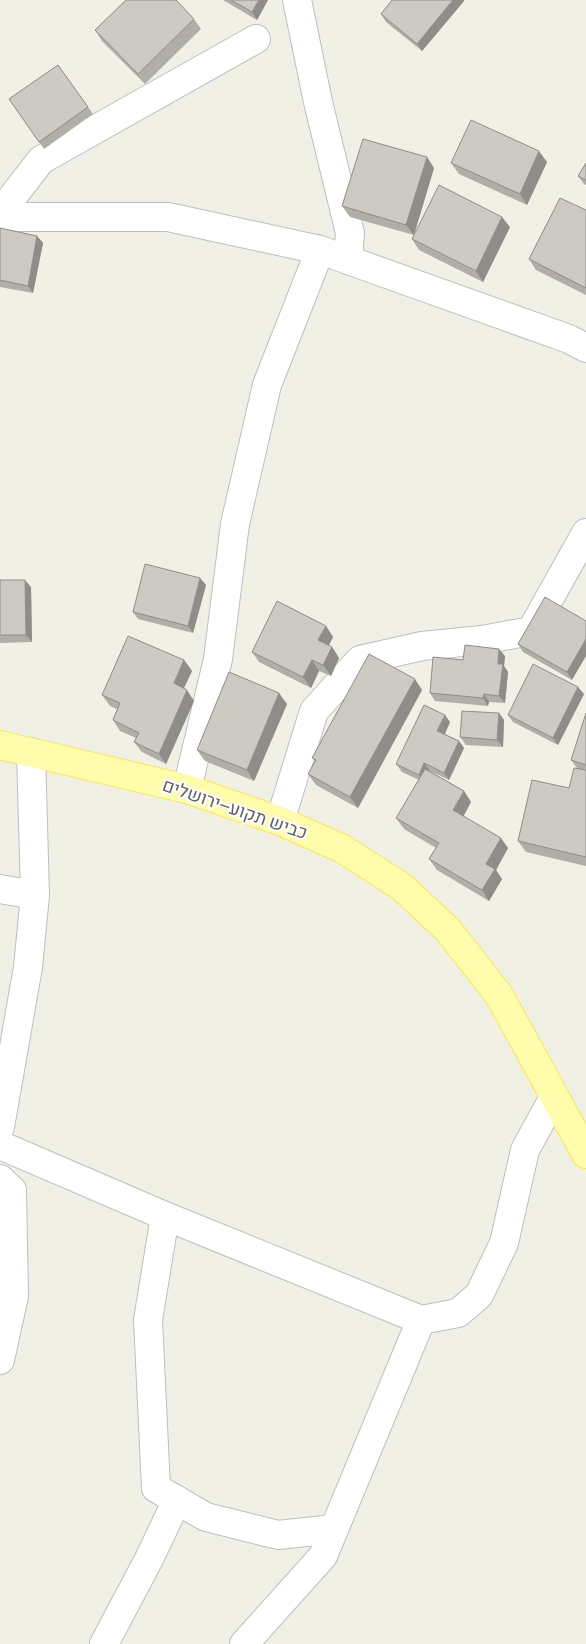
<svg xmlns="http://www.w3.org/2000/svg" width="586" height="1644" font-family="'IBM Plex Sans',Heebo,sans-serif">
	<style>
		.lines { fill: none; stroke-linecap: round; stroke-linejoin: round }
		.minor-casing { stroke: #bdbec5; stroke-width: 30 }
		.major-casing { stroke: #ffe451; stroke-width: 30 }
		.minor { stroke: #fff; stroke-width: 28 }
		.major { stroke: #fffcac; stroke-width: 28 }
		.wall { fill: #afaea7 }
		.shaded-wall { fill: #8f8d88 }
		.building { fill: #cccac2; stroke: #8f8d88 }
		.labels { text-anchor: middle; stroke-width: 4; stroke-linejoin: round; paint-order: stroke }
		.street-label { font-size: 18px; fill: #5d6067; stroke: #fff }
	</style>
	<rect width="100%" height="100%" fill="#f1f0e5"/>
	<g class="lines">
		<g class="minor-casing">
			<g id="minor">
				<polyline points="297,0 318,102 350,233 348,260"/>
				<polyline points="0,213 41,160 256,39"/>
				<polyline points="0,217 168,217 320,250 569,339 586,348"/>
				<polyline points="187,789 218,659 235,524 267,385 320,250"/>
				<polyline points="280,821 314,711 360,660 422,646 482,640 531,631 586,533"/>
				<polyline points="0,889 35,895"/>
				<polyline points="0,1127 28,967 35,895 31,752"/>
				<polyline points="0,1145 165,1216 421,1320"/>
				<polyline points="0,1179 12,1190 14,1296 0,1360"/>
				<polyline points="165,1216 148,1320 156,1488 206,1517 278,1535 334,1529"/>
				<polyline points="104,1644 149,1559 177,1500"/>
				<polyline points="244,1644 323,1556 421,1320 458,1313 479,1295 504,1243 525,1150 554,1097"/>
			</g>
		</g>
		<g class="major-casing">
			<polyline id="major" points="0,745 187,789 280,821 343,849 402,887 448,930 499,995 586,1154"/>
		</g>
		<use href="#minor" class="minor"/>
		<use href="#major" class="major"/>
	</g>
	<g class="wall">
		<polygon points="223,0 268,0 257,20"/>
		<polygon points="464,1 422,51 386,22 381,14"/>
		<polygon points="194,19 201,29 145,84 102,41 95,30"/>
		<polygon points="58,65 93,114 44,149 9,99"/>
		<polygon points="547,162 527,205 459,174 451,163"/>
		<polygon points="586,163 586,185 584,184 578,176"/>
		<polygon points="434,168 414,235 510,227 483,282 419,250 412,239 414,235 350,217 342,206"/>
		<polygon points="586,210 586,295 536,270 529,259"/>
		<polygon points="0,228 37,236 43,243 33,293 0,287"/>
		<polygon points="200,578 206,585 193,633 138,619 133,612"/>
		<polygon points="0,580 31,587 32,642 0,643"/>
		<polygon points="545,597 572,680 523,652 518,644"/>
		<polygon points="326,626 333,637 329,645 332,647 339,658 331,676 319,671 311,688 259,662 252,652"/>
		<polygon points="505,656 504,666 508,672 505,703 489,702 488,706 435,701 430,693 463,660"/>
		<polygon points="184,660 192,671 184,688 194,701 166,764 142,752 134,742 136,738 120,731 113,720 117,709 110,706 102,695"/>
		<polygon points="422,690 358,808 316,785 308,774 315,761 312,758"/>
		<polygon points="584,694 558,745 513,722 508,715"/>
		<polygon points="287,704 254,781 205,761 197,750"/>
		<polygon points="499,713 504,720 503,747 466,745 460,737"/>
		<polygon points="586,713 586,866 526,852 518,841 569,788 577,768 571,760"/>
		<polygon points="450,722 445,734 459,741 464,748 449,780 430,771 464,791 471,802 463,816 508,848 496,870 502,879 489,901 437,870 429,859 436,848 404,829 396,818 419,780 402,772 396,764"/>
	</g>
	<g class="shaded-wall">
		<polygon points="259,0 268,0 257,20 252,12"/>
		<polygon points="453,0 464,0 464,1 422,51 417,44"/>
		<polygon points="539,151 547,162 527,205 520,194"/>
		<polygon points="427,157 434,168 414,235 406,225"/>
		<polygon points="502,217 510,227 483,282 476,271"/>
		<polygon points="37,236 43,243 33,293 28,286"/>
		<polygon points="200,578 206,585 193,633 188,626"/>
		<polygon points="25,580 31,587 32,642 26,635"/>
		<polygon points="326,626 333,637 326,651 318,640"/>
		<polygon points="586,639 586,656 572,680 567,672"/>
		<polygon points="332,647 339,658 331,676 323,665"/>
		<polygon points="499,649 505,656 504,666 508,672 505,703 499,696 498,664"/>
		<polygon points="184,660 192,671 181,694 174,683"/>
		<polygon points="312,660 319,671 311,688 303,677"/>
		<polygon points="415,679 422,690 358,808 350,797"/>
		<polygon points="578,687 584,694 558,745 553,738"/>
		<polygon points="187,690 194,701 166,764 159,754"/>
		<polygon points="279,693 287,704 254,781 247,770"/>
		<polygon points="484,694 489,702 488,706 483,698"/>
		<polygon points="499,713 504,720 503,747 497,740"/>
		<polygon points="445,715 450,722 443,738 437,731"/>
		<polygon points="459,741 464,748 449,780 444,773"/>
		<polygon points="424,763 430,771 424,782 419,775"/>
		<polygon points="464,791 471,802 461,821 453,810"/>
		<polygon points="501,838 508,848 496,870 502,879 489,901 482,890 486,864"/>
	</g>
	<g class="building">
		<polygon points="126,0 176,0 194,19 138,74 95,30"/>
		<polygon points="231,0 259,0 252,12"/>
		<polygon points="392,0 453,0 417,44 381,14"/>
		<polygon points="58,65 88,107 39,142 9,99"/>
		<polygon points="471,120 539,151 520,194 451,163"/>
		<polygon points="363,139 427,157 406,225 342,206"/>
		<polygon points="586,163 586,180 578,176"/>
		<polygon points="439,185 502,217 476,271 412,239"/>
		<polygon points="560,198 586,210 586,288 529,259"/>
		<polygon points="0,228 37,236 28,286 0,280"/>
		<polygon points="145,564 200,578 188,626 133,612"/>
		<polygon points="0,580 25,580 26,635 0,635"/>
		<polygon points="545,597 586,621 586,639 567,672 518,644"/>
		<polygon points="277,601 326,626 318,640 332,647 323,665 312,660 303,677 252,652"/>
		<polygon points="128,636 184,660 174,683 187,690 159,754 134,742 139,733 113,720 120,703 102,695"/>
		<polygon points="465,645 499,649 498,664 503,664 499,696 484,694 483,698 430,693 433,657 463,660"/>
		<polygon points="369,654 415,679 350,797 308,774 316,760 312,758"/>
		<polygon points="533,664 578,687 553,738 508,715"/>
		<polygon points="229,672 279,693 247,770 197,750"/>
		<polygon points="424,705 445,715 437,731 459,741 444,773 424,763 419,775 396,764"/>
		<polygon points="462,711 499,713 497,740 460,737"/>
		<polygon points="586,713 586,765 571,760"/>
		<polygon points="574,768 586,770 586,857 518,841 532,780 569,788"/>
		<polygon points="425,769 464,791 453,810 501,838 486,864 495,869 482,890 429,859 439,843 396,818"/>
	</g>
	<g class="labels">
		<g class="street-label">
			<text transform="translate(235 809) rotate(19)" y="6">כביש תקוע–ירושלים</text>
		</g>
	</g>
</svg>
